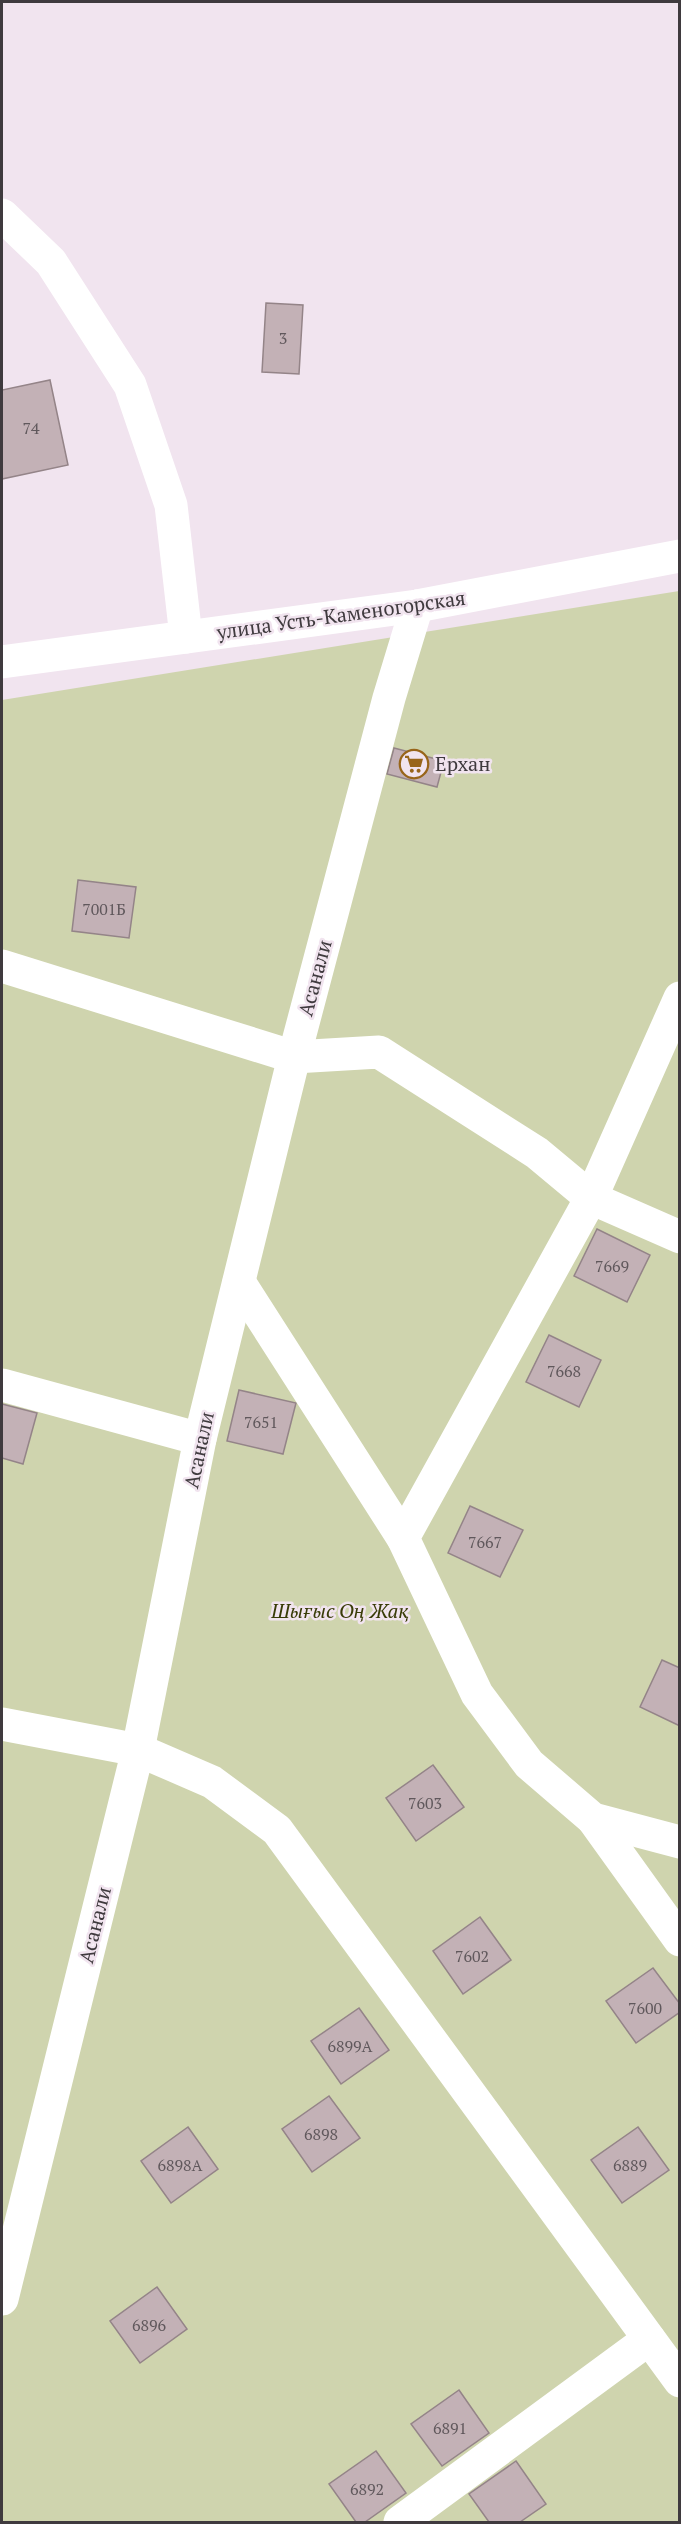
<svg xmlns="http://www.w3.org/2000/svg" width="681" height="2524" font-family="'PT Serif',serif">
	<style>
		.green { fill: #cfd4ae }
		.building { fill: #c3b1b6; stroke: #948488; stroke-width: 1.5 }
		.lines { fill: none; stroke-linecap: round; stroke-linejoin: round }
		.minor { stroke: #fff; stroke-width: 33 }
		.labels { text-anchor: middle; stroke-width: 5; stroke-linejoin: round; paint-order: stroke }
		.number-label { font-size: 16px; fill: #60585c }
		.street-label { font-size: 20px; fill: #3f3a3e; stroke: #f1e4ef }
		.poi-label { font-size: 20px; fill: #3f3a3e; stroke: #f1e4ef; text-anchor: start }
		.park-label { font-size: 20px; font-style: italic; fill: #393c08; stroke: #f1e4ef }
	</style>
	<rect width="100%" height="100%" fill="#f1e4ef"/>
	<polygon class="green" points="679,591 679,2522 2,2522 2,700"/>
	<g class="building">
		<polygon points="266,303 303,305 299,374 262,372"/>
		<polygon points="50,380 68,465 2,479 2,390"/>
		<polygon points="394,748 444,761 437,787 387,774"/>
		<polygon points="78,880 136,887 129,938 72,931"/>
		<polygon points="597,1229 650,1255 627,1302 574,1276"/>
		<polygon points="549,1335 601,1360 579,1407 526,1382"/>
		<polygon points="239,1390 296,1403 283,1454 227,1441"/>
		<polygon points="2,1404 37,1413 23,1464 2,1458"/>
		<polygon points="470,1506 523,1530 500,1577 448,1553"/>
		<polygon points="662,1660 680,1668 680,1726 640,1707"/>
		<polygon points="433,1765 464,1807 416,1841 386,1798"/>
		<polygon points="480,1917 511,1960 463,1994 433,1951"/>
		<polygon points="653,1968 680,2004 680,2012 636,2043 606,2001"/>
		<polygon points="359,2008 389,2050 341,2084 311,2041"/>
		<polygon points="329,2096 360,2138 312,2172 282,2129"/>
		<polygon points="188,2127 218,2169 171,2203 141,2161"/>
		<polygon points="638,2127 669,2170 622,2203 591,2160"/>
		<polygon points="157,2287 187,2329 140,2363 110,2321"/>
		<polygon points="459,2390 489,2433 442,2466 411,2424"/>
		<polygon points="376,2451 406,2493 365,2522 356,2522 329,2484"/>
		<polygon points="516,2461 546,2504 520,2522 489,2522 469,2494"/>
	</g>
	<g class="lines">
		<g class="minor">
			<polyline points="2,215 51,262 130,385 171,505 186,637"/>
			<polyline points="2,662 417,606 680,556"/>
			<polyline points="2,966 294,1057 379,1052 537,1153 591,1198 680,1237"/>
			<polyline points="680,998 591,1198 403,1538 477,1694 529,1764 593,1819 680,1842"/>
			<polyline points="239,1282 403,1538"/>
			<polyline points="2,1385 200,1439"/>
			<polyline points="2,1724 138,1750 212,1782 277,1830 680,2381"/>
			<polyline points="593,1819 680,1940"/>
			<polyline points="2,2299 138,1750 200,1439 294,1057 389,698 417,606"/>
			<polyline points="400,2522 649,2339"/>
		</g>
	</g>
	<defs>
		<g id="supermarket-ring" transform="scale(1.5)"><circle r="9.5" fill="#f1e4ef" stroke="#98651a" stroke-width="1.5"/><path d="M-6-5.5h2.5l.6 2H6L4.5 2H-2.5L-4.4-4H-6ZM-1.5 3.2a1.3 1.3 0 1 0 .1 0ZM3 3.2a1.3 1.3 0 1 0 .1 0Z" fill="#98651a"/></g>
	</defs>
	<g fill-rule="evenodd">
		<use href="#supermarket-ring" x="414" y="764"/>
	</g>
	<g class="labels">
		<g class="number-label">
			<text x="283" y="344">3</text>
			<text x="31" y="434">74</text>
			<text x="104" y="915">7001Б</text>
			<text x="612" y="1272">7669</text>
			<text x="564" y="1377">7668</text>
			<text x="261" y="1428">7651</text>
			<text x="485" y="1548">7667</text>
			<text x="425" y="1809">7603</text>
			<text x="472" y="1962">7602</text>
			<text x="645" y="2014">7600</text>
			<text x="350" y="2052">6899А</text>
			<text x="321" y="2140">6898</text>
			<text x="180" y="2171">6898А</text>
			<text x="630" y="2171">6889</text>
			<text x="149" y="2331">6896</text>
			<text x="450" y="2434">6891</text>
			<text x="367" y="2495">6892</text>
		</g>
		<g class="street-label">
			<text transform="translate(341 615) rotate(-8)" y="7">улица Усть-Каменогорская</text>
			<text transform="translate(315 978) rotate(-75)" y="7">Асанали</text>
			<text transform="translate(199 1450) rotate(-78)" y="7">Асанали</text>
			<text transform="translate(95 1925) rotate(-76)" y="7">Асанали</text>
		</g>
		<g class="poi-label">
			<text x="435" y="771">Ерхан</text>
		</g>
		<g class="park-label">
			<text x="340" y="1618">Шығыс Оң Жақ</text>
		</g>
	</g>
	<rect width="681" height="2524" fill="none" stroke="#3f3a3e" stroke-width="6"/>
</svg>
